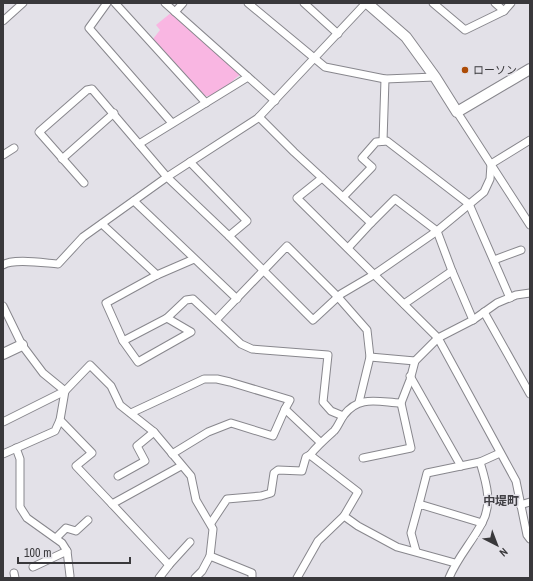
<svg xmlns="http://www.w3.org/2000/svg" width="533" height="581" font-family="'Archivo Narrow','Noto Sans JP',sans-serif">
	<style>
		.green { fill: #f9b6e2 }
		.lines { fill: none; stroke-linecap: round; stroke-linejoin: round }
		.street-casing { stroke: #88878d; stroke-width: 9 }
		.secondary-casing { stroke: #88878d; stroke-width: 12 }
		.street { stroke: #fff; stroke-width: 7 }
		.secondary { stroke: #fff; stroke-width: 10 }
		.poi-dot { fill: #ad4c07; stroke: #e3e1e8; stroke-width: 1.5 }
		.labels { text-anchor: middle; stroke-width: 3; stroke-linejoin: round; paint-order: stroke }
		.poi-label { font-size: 11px; fill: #39383b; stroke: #e3e1e8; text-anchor: start }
		.neighbourhood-label { font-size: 12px; font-weight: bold; fill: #403f44; stroke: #e3e1e8 }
	</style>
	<rect width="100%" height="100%" fill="#e3e1e8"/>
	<path class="green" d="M172 12 241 74C230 82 217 98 203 96L153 39 160 30 156 25Z"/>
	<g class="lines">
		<g class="street-casing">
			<g id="street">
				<polyline points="107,3 89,28 172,123"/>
				<polyline points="115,3 206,103"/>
				<polyline points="165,3 275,101"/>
				<polyline points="248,3 325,67 385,79 435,77"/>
				<polyline points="304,3 338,34"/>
				<polyline points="433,3 465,30 504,11 511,3"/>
				<polyline points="495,3 504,11"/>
				<polyline points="175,12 183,3"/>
				<polyline points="3,21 23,3"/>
				<polyline points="457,112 530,225"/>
				<polyline points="259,117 294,152 371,223 395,199 437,231 452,271 473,320"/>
				<polyline points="383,141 385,79"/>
				<polyline points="139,144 248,77"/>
				<polyline points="3,155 14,148"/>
				<polyline points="62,159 114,113"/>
				<polyline points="190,162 247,221 229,236"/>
				<polyline points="322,178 297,198 438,338 516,481 527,535 530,539"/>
				<polyline points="84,183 39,132 87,90 92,89 167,177 229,236 313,320 341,294 375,274 437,231 484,192 490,179 491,164 530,140"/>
				<polyline points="343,197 372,167 362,158 376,142 387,141 469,204 510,298"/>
				<polyline points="134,201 237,299"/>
				<polyline points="102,224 157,275"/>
				<polyline points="348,248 371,223"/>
				<polyline points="194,259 157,275 106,303 123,341 138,362 191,332 167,318 186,300 193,299 241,344 252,349 328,355 323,402 331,411 343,416"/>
				<polyline points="494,260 521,250"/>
				<path d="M3 265C13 258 44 263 58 264L83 237 167 177 258 118 366 3"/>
				<polyline points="404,304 452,271"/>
				<polyline points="3,306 22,345 43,373 65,391 90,365 111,386 120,405 154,432 191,476 196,500 213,529 210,556 202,571 195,578"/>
				<polyline points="484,312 530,394"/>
				<polyline points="216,320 287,246 338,297 367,330 370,357 359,402"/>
				<polyline points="123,341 167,318"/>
				<polyline points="370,357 415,361"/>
				<polyline points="410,376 461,466"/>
				<polyline points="65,391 60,420 92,453 76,466 112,504"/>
				<polyline points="131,413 204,379 217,379 230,382 290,400 285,409 320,442"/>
				<polyline points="3,422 65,391"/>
				<polyline points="16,448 20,459 20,507 27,518 62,543 67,551 70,576"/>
				<polyline points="3,454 55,431 60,420"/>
				<polyline points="172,454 208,432 231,423 273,436 285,409"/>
				<polyline points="363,458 411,448 401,403"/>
				<polyline points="118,476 145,461 137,446 154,432"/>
				<polyline points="419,504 427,473 480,462"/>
				<polyline points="520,505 530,502"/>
				<polyline points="211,523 227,499 261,496 271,493 274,473 278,470 302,471 306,457 310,455"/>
				<path d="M482 523C493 503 486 482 480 462L500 453"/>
				<polyline points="56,538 66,528 76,531 88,520"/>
				<path d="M416 551 411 533 419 504 482 523C472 542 457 558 449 578"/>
				<polyline points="210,556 252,573 252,578"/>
				<path d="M455 563 397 547 358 526 344 516 358 492 310 455C317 446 325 439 334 431 338 427 340 420 344 415 359 395 378 402 401 403L410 380 415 361 438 338 473 320 497 303 516 295 530 293"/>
				<polyline points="169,565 190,542"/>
				<polyline points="33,567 67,551"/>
				<polyline points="14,573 15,578"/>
				<polyline points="159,578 169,565 112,504 181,466"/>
				<polyline points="297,578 318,541 344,516"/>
			</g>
		</g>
		<g class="secondary-casing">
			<g id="secondary">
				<polyline points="367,3 406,37 435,77 457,112 530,69"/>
				<polyline points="3,354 22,345"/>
			</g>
		</g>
		<use href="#street" class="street"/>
		<use href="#secondary" class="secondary"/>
	</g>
	<circle class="poi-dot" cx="465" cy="70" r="4"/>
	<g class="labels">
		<g class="poi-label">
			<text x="473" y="74">ローソン</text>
		</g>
		<g class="neighbourhood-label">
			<text x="501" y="505">中堤町</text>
		</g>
	</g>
	<rect width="533" height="581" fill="none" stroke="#39383b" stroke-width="8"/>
	<g transform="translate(497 545) rotate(138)" stroke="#e3e1e8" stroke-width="3" paint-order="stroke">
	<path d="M0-3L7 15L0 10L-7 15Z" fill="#39383b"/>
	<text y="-6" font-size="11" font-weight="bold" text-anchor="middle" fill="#39383b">N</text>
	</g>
	<path d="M18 557v6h112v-6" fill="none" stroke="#39383b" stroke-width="2"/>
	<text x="24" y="557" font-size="12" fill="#39383b" stroke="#e3e1e8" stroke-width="3" paint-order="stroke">100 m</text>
</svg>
